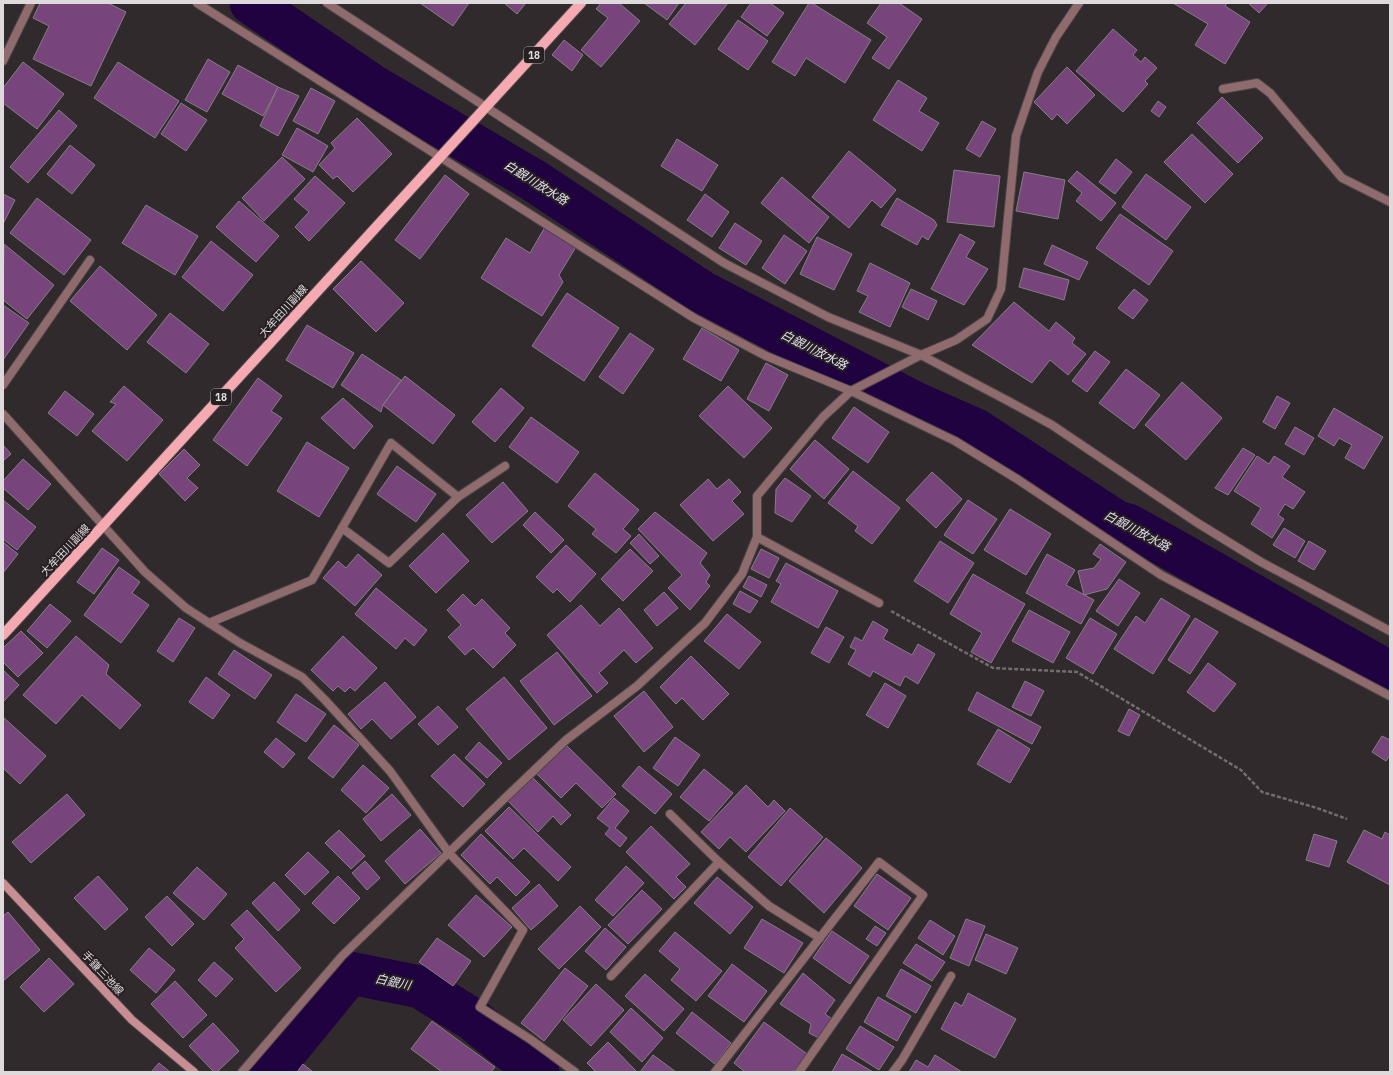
<svg xmlns="http://www.w3.org/2000/svg" width="1393" height="1075" font-family="'IBM Plex Sans','Noto Sans JP',sans-serif">
	<style>
		.lines { fill: none; stroke-linecap: round; stroke-linejoin: round }
		.river { stroke: #1f023f; stroke-width: 43 }
		.building { fill: #77447c; stroke: #857e85 }
		.minor-casing { stroke: #4d4649; stroke-width: 10 }
		.secondary-casing { stroke: #4d4649; stroke-width: 10 }
		.primary-casing { stroke: #4d4649; stroke-width: 12 }
		.path { stroke: #736d6f; stroke-width: 2.5; stroke-dasharray: 4 2; stroke-linecap: butt }
		.minor { stroke: #906b6e; stroke-width: 8 }
		.secondary { stroke: #c98e93; stroke-width: 8 }
		.primary { stroke: #f5a9b0; stroke-width: 10 }
		.labels { text-anchor: middle; stroke-width: 4; stroke-linejoin: round; paint-order: stroke }
		.shield { fill: #272023; stroke: #a7a2a4; stroke-width: 1 }
		.shield-label { font-size: 10px; font-weight: bold; fill: #ded9db }
		.street-label { font-size: 11px; fill: #ded9db; stroke: #272023 }
		.water-label { font-size: 12px; font-style: italic; fill: #e4dff2; stroke: #272023 }
	</style>
	<rect width="100%" height="100%" fill="#312a2d"/>
	<g class="lines">
		<g class="river">
			<polyline points="251,3 373,86 533,180 702,292 917,404 976,430 1117,522 1128,525 1168,547 1390,673"/>
			<polyline points="269,1072 350,973 420,987 472,1019 538,1072"/>
		</g>
	</g>
	<g class="building">
		<polygon points="40,3 108,3 126,12 91,86 33,59 49,26 33,18"/>
		<polygon points="420,3 469,3 453,26"/>
		<polygon points="504,3 526,3 517,14"/>
		<polygon points="601,3 619,3 640,21 601,67 581,50 608,18 596,9"/>
		<polygon points="644,3 679,3 667,20"/>
		<polygon points="686,3 728,3 695,45 669,24"/>
		<polygon points="751,3 770,3 784,13 767,36 741,17"/>
		<polygon points="809,3 812,3 871,40 845,83 806,58 795,76 772,62"/>
		<polygon points="881,3 899,3 922,19 889,69 872,58 887,37 867,23"/>
		<polygon points="1173,3 1227,3 1225,6 1250,22 1225,64 1195,45 1208,24"/>
		<polygon points="1248,3 1268,3 1259,13"/>
		<polygon points="738,20 768,41 748,70 718,49"/>
		<polygon points="1113,29 1137,50 1133,55 1141,62 1145,57 1157,68 1145,81 1148,84 1123,112 1076,71"/>
		<polygon points="564,40 583,55 572,71 552,55"/>
		<polygon points="208,59 230,72 207,112 185,100"/>
		<polygon points="23,62 64,94 37,129 3,103 3,88"/>
		<polygon points="118,62 179,101 155,138 94,98"/>
		<polygon points="238,65 278,87 263,116 222,94"/>
		<polygon points="1067,67 1095,95 1067,124 1057,114 1052,120 1034,102"/>
		<polygon points="898,80 927,98 919,111 939,123 922,151 873,120"/>
		<polygon points="278,87 299,96 278,136 260,126"/>
		<polygon points="311,88 335,101 318,134 293,121"/>
		<polygon points="1222,97 1263,138 1238,163 1197,123"/>
		<polygon points="1158,101 1166,107 1159,117 1151,111"/>
		<polygon points="181,103 207,120 186,151 161,134"/>
		<polygon points="59,110 77,126 28,183 10,167"/>
		<polygon points="357,118 392,154 353,192 337,176 333,179 319,165 335,148 331,143"/>
		<polygon points="982,121 996,129 980,157 966,149"/>
		<polygon points="297,128 328,146 313,172 282,155"/>
		<polygon points="1192,134 1233,174 1205,203 1164,162"/>
		<polygon points="677,139 718,165 702,191 661,166"/>
		<polygon points="70,145 95,165 72,194 47,174"/>
		<polygon points="849,151 896,190 881,208 872,200 849,228 812,197"/>
		<polygon points="282,157 305,179 264,221 242,198"/>
		<polygon points="1116,159 1132,172 1115,194 1099,182"/>
		<polygon points="954,170 1000,176 994,227 947,222"/>
		<polygon points="1077,171 1116,203 1101,221 1076,201 1082,193 1068,181"/>
		<polygon points="1024,172 1065,180 1058,219 1016,211"/>
		<polygon points="1146,174 1191,207 1166,240 1122,207"/>
		<polygon points="445,175 469,194 420,259 395,240"/>
		<polygon points="315,176 345,203 309,241 295,227 309,212 294,199"/>
		<polygon points="782,177 829,217 809,243 761,203"/>
		<polygon points="3,194 15,200 3,224"/>
		<polygon points="705,194 729,212 712,237 687,220"/>
		<polygon points="37,198 91,240 64,275 10,233"/>
		<polygon points="897,198 934,220 937,225 928,240 922,236 917,245 881,225"/>
		<polygon points="239,201 279,236 256,262 216,227"/>
		<polygon points="146,205 198,236 175,275 122,243"/>
		<polygon points="1120,214 1173,251 1149,285 1096,248"/>
		<polygon points="735,223 762,241 746,265 719,248"/>
		<polygon points="545,227 576,247 559,275 563,282 542,316 481,278 506,238 530,253"/>
		<polygon points="960,234 975,242 966,257 988,269 964,305 931,289"/>
		<polygon points="784,235 807,251 785,284 762,268"/>
		<polygon points="817,237 852,254 834,290 800,274"/>
		<polygon points="211,241 253,275 223,311 182,277"/>
		<polygon points="4,244 54,285 27,319 3,300"/>
		<polygon points="1052,245 1088,262 1079,280 1044,264"/>
		<polygon points="361,261 404,303 376,332 333,289"/>
		<polygon points="870,263 910,283 890,327 859,312 868,296 857,291"/>
		<polygon points="100,266 157,315 127,350 70,301"/>
		<polygon points="1024,268 1069,280 1064,300 1019,287"/>
		<polygon points="911,289 937,301 928,320 902,307"/>
		<polygon points="1134,289 1148,300 1133,319 1118,308"/>
		<polygon points="567,293 619,328 584,381 532,346"/>
		<polygon points="1014,302 1049,331 1056,322 1075,338 1072,343 1086,354 1068,375 1050,360 1032,383 972,345"/>
		<polygon points="3,305 29,323 3,360"/>
		<polygon points="170,313 209,344 186,373 147,342"/>
		<polygon points="307,325 354,353 333,388 286,360"/>
		<polygon points="702,328 739,350 721,381 683,359"/>
		<polygon points="630,333 654,349 623,394 599,377"/>
		<polygon points="1095,351 1110,362 1087,392 1072,381"/>
		<polygon points="362,354 401,380 383,405 381,412 341,385"/>
		<polygon points="766,363 788,375 769,411 747,399"/>
		<polygon points="1126,369 1160,395 1134,429 1099,403"/>
		<polygon points="405,376 455,415 433,444 383,405"/>
		<polygon points="258,378 282,396 271,411 282,418 247,466 213,440"/>
		<polygon points="1182,382 1222,418 1186,460 1145,425"/>
		<polygon points="124,386 163,420 127,461 92,431 116,404 110,402"/>
		<polygon points="728,386 772,428 744,458 699,416"/>
		<polygon points="501,388 524,408 495,442 472,422"/>
		<polygon points="65,391 94,414 77,436 48,413"/>
		<polygon points="1277,396 1290,403 1275,429 1263,422"/>
		<polygon points="343,398 373,426 354,449 321,418"/>
		<polygon points="854,407 889,432 868,463 832,438"/>
		<polygon points="1334,408 1383,437 1364,469 1345,458 1352,445 1339,438 1334,446 1318,436"/>
		<polygon points="531,417 579,452 557,483 509,447"/>
		<polygon points="1295,427 1314,438 1304,455 1285,444"/>
		<polygon points="815,440 849,469 824,499 790,469"/>
		<polygon points="307,442 349,468 319,517 277,491"/>
		<polygon points="3,445 11,454 3,461"/>
		<polygon points="1243,448 1255,455 1228,495 1215,488"/>
		<polygon points="184,449 200,465 187,478 198,488 185,501 159,474"/>
		<polygon points="1257,456 1269,464 1274,456 1290,466 1282,477 1305,492 1293,509 1285,504 1278,515 1284,519 1272,538 1251,524 1261,508 1234,491"/>
		<polygon points="23,459 51,484 28,510 3,488 3,481"/>
		<polygon points="397,466 436,494 416,522 377,494"/>
		<polygon points="853,471 900,508 872,544 855,531 858,526 828,503"/>
		<polygon points="932,472 962,499 936,528 906,500"/>
		<polygon points="595,473 639,510 623,529 631,536 616,553 592,534 596,529 568,506"/>
		<polygon points="785,478 811,496 792,522 775,513 776,489"/>
		<polygon points="708,479 717,489 729,479 741,492 732,501 744,514 713,541 680,505"/>
		<polygon points="503,482 528,511 492,543 466,515"/>
		<polygon points="3,500 36,527 17,550 3,539"/>
		<polygon points="968,500 997,519 973,554 944,535"/>
		<polygon points="1010,509 1051,534 1026,575 984,550"/>
		<polygon points="535,512 564,540 551,553 523,525"/>
		<polygon points="655,512 707,553 700,563 710,575 706,582 710,586 690,610 668,588 682,575 638,529"/>
		<polygon points="1284,528 1305,541 1295,558 1273,545"/>
		<polygon points="443,533 469,561 436,593 409,566"/>
		<polygon points="639,534 659,556 650,564 630,543"/>
		<polygon points="940,541 974,563 948,603 914,581"/>
		<polygon points="1309,541 1326,551 1314,570 1298,561"/>
		<polygon points="3,542 18,554 3,573"/>
		<polygon points="1100,544 1126,562 1107,589 1084,595 1078,571 1094,568 1101,559 1093,554"/>
		<polygon points="566,545 596,574 570,602 557,589 553,593 536,577"/>
		<polygon points="102,548 119,560 94,594 77,582"/>
		<polygon points="630,549 653,571 623,601 601,579"/>
		<polygon points="761,549 779,558 769,578 751,569"/>
		<polygon points="358,554 382,575 355,606 323,578 338,561 346,568"/>
		<polygon points="1047,554 1075,570 1066,585 1094,600 1081,624 1026,593"/>
		<polygon points="786,563 838,591 818,628 771,602 781,584 776,581"/>
		<polygon points="119,567 140,582 132,593 149,605 121,643 84,615"/>
		<polygon points="973,574 1025,604 991,663 971,652 982,633 950,614"/>
		<polygon points="749,576 767,585 761,597 743,587"/>
		<polygon points="1119,579 1140,593 1118,626 1096,611"/>
		<polygon points="376,588 427,630 414,646 405,638 396,649 355,614"/>
		<polygon points="740,591 758,601 750,613 733,604"/>
		<polygon points="664,592 678,608 657,626 644,610"/>
		<polygon points="463,594 475,606 482,599 510,628 505,633 516,645 493,668 473,648 465,655 448,637 461,625 447,610"/>
		<polygon points="1161,598 1190,616 1153,674 1114,649 1136,616 1145,623"/>
		<polygon points="50,604 71,621 47,648 27,631"/>
		<polygon points="581,605 600,626 619,608 653,648 636,663 624,650 599,673 608,683 597,693 547,635"/>
		<polygon points="1029,610 1070,632 1053,663 1012,641"/>
		<polygon points="727,614 761,642 739,669 704,641"/>
		<polygon points="179,618 195,628 173,662 157,651"/>
		<polygon points="1090,618 1117,634 1093,674 1066,658"/>
		<polygon points="1195,618 1218,632 1190,674 1168,660"/>
		<polygon points="873,621 888,630 883,639 912,655 918,644 935,654 918,684 905,676 900,686 873,671 870,677 848,664 856,650 850,647 855,637 862,641"/>
		<polygon points="826,627 844,637 829,663 811,653"/>
		<polygon points="21,631 43,653 18,677 3,662 3,648"/>
		<polygon points="76,636 109,665 106,674 141,705 120,729 82,695 56,724 23,695"/>
		<polygon points="343,636 377,668 355,691 350,687 345,692 338,686 333,691 311,670"/>
		<polygon points="234,650 272,675 255,699 218,674"/>
		<polygon points="557,652 592,696 554,725 520,681"/>
		<polygon points="691,656 729,694 703,720 682,698 676,704 660,687"/>
		<polygon points="1208,663 1236,684 1214,712 1187,692"/>
		<polygon points="3,670 19,685 3,702"/>
		<polygon points="206,677 230,695 213,719 189,702"/>
		<polygon points="504,677 547,728 509,760 466,709"/>
		<polygon points="1025,681 1044,691 1031,716 1012,707"/>
		<polygon points="385,682 416,717 391,739 372,719 361,729 348,714"/>
		<polygon points="885,683 906,696 888,728 866,715"/>
		<polygon points="644,691 673,727 644,752 614,716"/>
		<polygon points="977,692 1041,727 1032,744 968,710"/>
		<polygon points="296,694 326,714 306,742 277,722"/>
		<polygon points="438,706 458,727 438,745 418,724"/>
		<polygon points="1129,709 1140,715 1129,736 1118,731"/>
		<polygon points="3,717 46,756 20,784 3,768"/>
		<polygon points="334,725 359,745 333,778 308,758"/>
		<polygon points="998,729 1030,749 1010,783 977,764"/>
		<polygon points="1382,736 1390,740 1390,755 1386,761 1372,752"/>
		<polygon points="675,737 700,755 678,786 653,768"/>
		<polygon points="276,738 295,754 283,768 264,752"/>
		<polygon points="479,742 502,763 487,778 465,758"/>
		<polygon points="566,745 616,794 602,808 576,783 561,798 537,774"/>
		<polygon points="454,754 485,784 463,807 431,776"/>
		<polygon points="363,765 389,788 366,813 341,790"/>
		<polygon points="639,766 672,794 655,814 622,786"/>
		<polygon points="704,769 733,793 709,821 680,797"/>
		<polygon points="532,777 571,815 561,825 553,816 538,832 508,801"/>
		<polygon points="746,785 768,807 774,800 785,811 746,852 730,837 719,849 701,832"/>
		<polygon points="67,794 85,815 31,863 12,842"/>
		<polygon points="392,794 411,815 381,841 363,819"/>
		<polygon points="614,798 629,811 615,828 627,838 620,847 605,834 610,828 597,818"/>
		<polygon points="509,807 571,867 558,881 524,848 513,859 485,831"/>
		<polygon points="790,808 823,837 781,886 748,857"/>
		<polygon points="651,826 690,864 676,877 686,887 674,899 626,852"/>
		<polygon points="420,829 441,853 405,884 385,861"/>
		<polygon points="339,830 365,856 351,869 325,843"/>
		<polygon points="1364,830 1382,839 1385,832 1390,835 1390,885 1347,862"/>
		<polygon points="481,834 530,882 516,896 497,877 490,884 461,855"/>
		<polygon points="1314,834 1337,841 1329,867 1306,860"/>
		<polygon points="826,838 862,868 824,913 789,881"/>
		<polygon points="308,852 329,872 305,895 285,875"/>
		<polygon points="365,861 380,878 367,890 352,873"/>
		<polygon points="626,866 644,883 613,916 595,900"/>
		<polygon points="197,867 227,894 204,920 173,893"/>
		<polygon points="877,874 911,898 888,930 854,906"/>
		<polygon points="98,876 128,909 105,930 74,898"/>
		<polygon points="338,876 360,898 334,924 312,903"/>
		<polygon points="717,877 753,907 730,934 694,903"/>
		<polygon points="274,882 300,910 278,931 252,903"/>
		<polygon points="539,884 558,906 531,930 512,908"/>
		<polygon points="642,890 662,909 628,944 608,925"/>
		<polygon points="476,895 512,927 484,957 448,925"/>
		<polygon points="167,896 194,924 172,946 145,917"/>
		<polygon points="580,906 601,927 559,969 538,949"/>
		<polygon points="247,910 301,968 276,992 235,948 244,939 231,925"/>
		<polygon points="8,912 40,950 3,981 3,916"/>
		<polygon points="762,919 803,943 784,973 744,948"/>
		<polygon points="966,919 985,926 969,966 950,958"/>
		<polygon points="930,920 955,936 943,955 918,938"/>
		<polygon points="875,926 886,933 877,946 866,939"/>
		<polygon points="605,928 626,947 606,970 585,951"/>
		<polygon points="832,931 869,956 850,984 813,958"/>
		<polygon points="675,932 722,971 696,1001 671,980 680,969 659,951"/>
		<polygon points="986,934 1018,948 1006,974 975,960"/>
		<polygon points="437,938 471,961 453,986 419,962"/>
		<polygon points="916,944 945,962 932,981 903,963"/>
		<polygon points="149,948 175,970 156,993 130,970"/>
		<polygon points="49,958 74,984 44,1012 20,987"/>
		<polygon points="214,962 233,979 216,997 198,980"/>
		<polygon points="732,964 767,991 744,1022 708,996"/>
		<polygon points="565,968 588,986 544,1041 521,1023"/>
		<polygon points="901,969 931,986 916,1013 886,996"/>
		<polygon points="803,973 835,1000 825,1014 832,1019 819,1038 809,1033 811,1024 780,1004"/>
		<polygon points="645,974 684,1009 664,1031 625,996"/>
		<polygon points="175,981 207,1015 183,1038 151,1004"/>
		<polygon points="596,984 624,1010 591,1046 563,1020"/>
		<polygon points="968,993 1016,1019 995,1058 941,1029 955,1002 962,1006"/>
		<polygon points="878,997 911,1016 897,1041 864,1022"/>
		<polygon points="631,1008 663,1038 642,1062 610,1032"/>
		<polygon points="692,1012 731,1043 715,1064 676,1033"/>
		<polygon points="432,1021 495,1067 491,1072 442,1072 411,1049"/>
		<polygon points="764,1022 807,1054 793,1072 745,1072 734,1063"/>
		<polygon points="213,1023 239,1051 217,1072 214,1072 189,1046"/>
		<polygon points="860,1026 894,1047 879,1070 846,1049"/>
		<polygon points="608,1042 636,1071 635,1072 596,1072 587,1063"/>
		<polygon points="842,1054 873,1072 832,1072"/>
		<polygon points="653,1055 676,1072 640,1072"/>
		<polygon points="935,1055 962,1072 909,1072 916,1060 928,1067"/>
		<polygon points="159,1063 170,1072 151,1072"/>
		<polygon points="303,1064 313,1072 297,1072"/>
	</g>
	<g class="lines">
		<g class="minor-casing">
			<g id="minor">
				<polyline points="197,3 694,318 766,356 851,391 955,441 1017,479 1161,575 1390,696"/>
				<polyline points="327,3 724,263 828,317 921,355 1010,402 1052,425 1196,522 1261,562 1390,631"/>
				<polyline points="3,61 31,3"/>
				<polyline points="1223,89 1257,83 1270,93 1342,178 1390,202"/>
				<polyline points="3,385 90,260"/>
				<polyline points="3,414 145,572 186,608 240,643 302,677 325,700 390,771 449,853 523,930 480,1007 530,1039 575,1072"/>
				<polyline points="342,528 389,563 458,497 505,466"/>
				<polyline points="757,537 879,603"/>
				<polyline points="209,623 312,580 391,443 458,497"/>
				<polyline points="670,814 719,862 769,906 820,938"/>
				<polyline points="611,976 719,862"/>
				<polyline points="242,1072 342,956 505,798 566,740 637,686 705,623 742,574 757,537 757,496 823,417 851,391 921,355 956,340 987,319 1001,289 1016,136 1038,72 1056,37 1079,3"/>
				<polyline points="715,1072 879,862 923,895 799,1072"/>
				<polyline points="893,1072 902,1060 951,976"/>
			</g>
		</g>
		<g class="secondary-casing">
			<polyline id="secondary" points="3,883 132,1020 194,1072"/>
		</g>
		<g class="primary-casing">
			<polyline id="primary" points="3,635 581,3"/>
		</g>
		<polyline class="path" points="891,611 993,668 1077,672 1241,770 1262,792 1317,808 1347,819"/>
		<use href="#minor" class="minor"/>
		<use href="#secondary" class="secondary"/>
		<use href="#primary" class="primary"/>
	</g>
	<g class="labels">
		<g class="shield">
			<rect x="524" y="47" width="20" height="16" rx="3"/>
			<rect x="211" y="389" width="20" height="16" rx="3"/>
		</g>
		<g class="shield-label">
			<text x="534" y="59">18</text>
			<text x="221" y="401">18</text>
		</g>
		<g class="street-label">
			<text transform="translate(283 311) rotate(-48)" y="4">大牟田川副線</text>
			<text transform="translate(65 550) rotate(-47)" y="4">大牟田川副線</text>
			<text transform="translate(103 973) rotate(47)" y="4">手鎌三池線</text>
		</g>
		<g class="water-label">
			<text transform="translate(536 183) rotate(32)" y="4">白銀川放水路</text>
			<text transform="translate(814 350) rotate(27)" y="4">白銀川放水路</text>
			<text transform="translate(1137 531) rotate(28)" y="4">白銀川放水路</text>
			<text transform="translate(393 982) rotate(12)" y="4">白銀川</text>
		</g>
	</g>
	<rect width="1393" height="1075" fill="none" stroke="#ded9db" stroke-width="8"/>
</svg>
